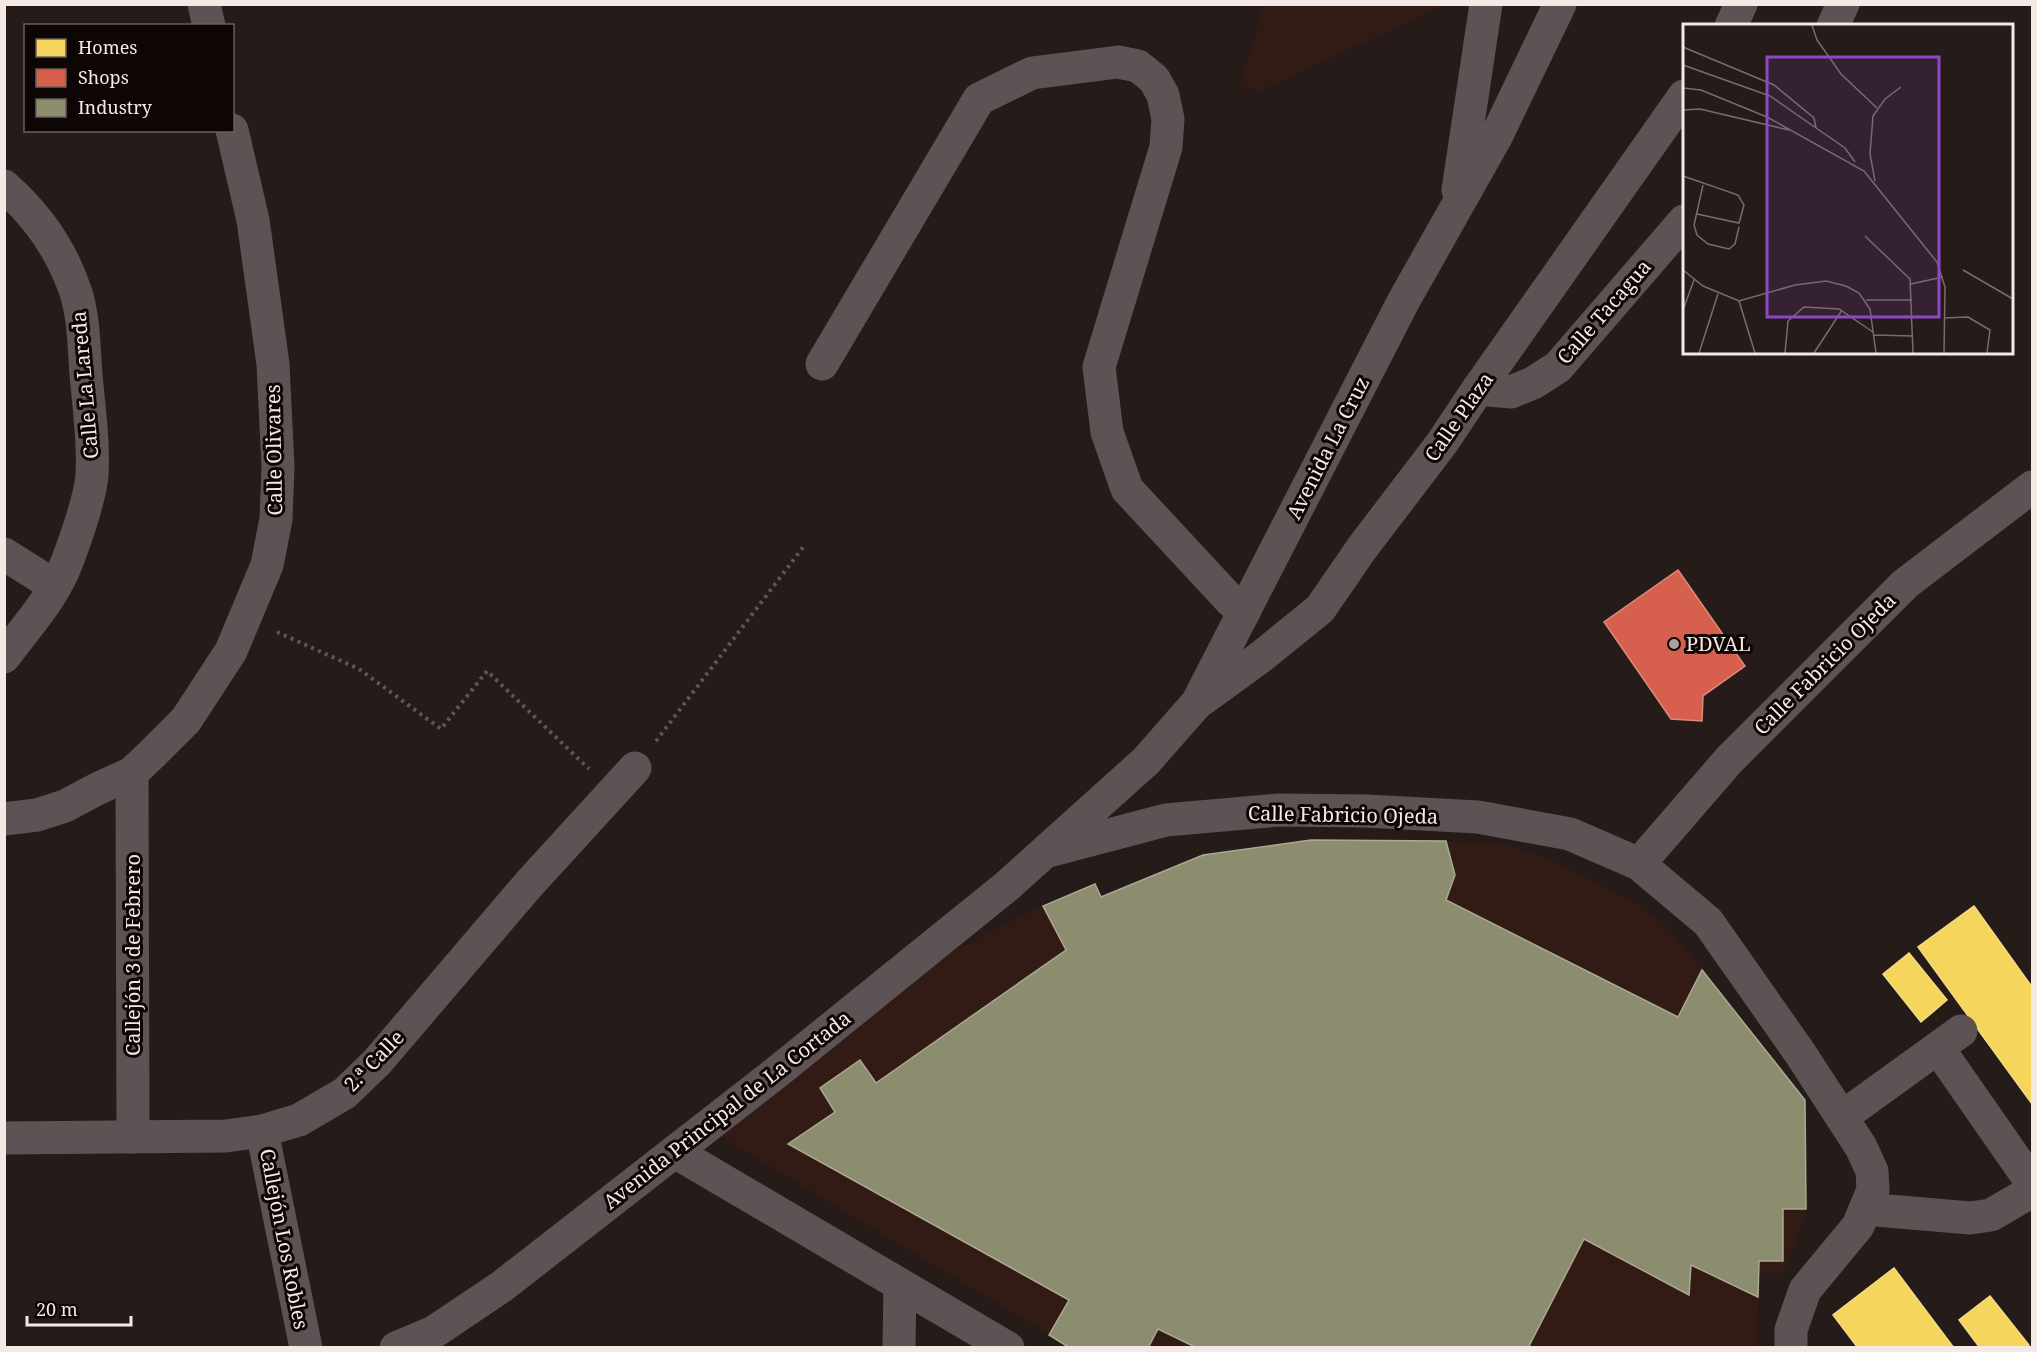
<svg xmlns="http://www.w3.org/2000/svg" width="2037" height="1352" font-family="'Noto Serif',serif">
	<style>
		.built { fill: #321b15 }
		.homes { fill: #f6d55c; stroke: #f6db85; stroke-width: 1.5 }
		.shops { fill: #d6604d; stroke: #e0897b; stroke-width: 1.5 }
		.industry { fill: #8c8c6e; stroke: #aca892; stroke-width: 1.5 }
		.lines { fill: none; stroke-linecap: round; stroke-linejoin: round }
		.path { stroke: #605657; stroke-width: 4; stroke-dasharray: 3 4.5; stroke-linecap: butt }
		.minor { stroke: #5e5354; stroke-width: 33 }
		.poi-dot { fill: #ada09d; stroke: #0d0604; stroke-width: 2 }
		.labels { text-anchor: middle; stroke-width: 6; stroke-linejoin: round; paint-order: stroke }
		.street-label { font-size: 20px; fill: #f6e8e5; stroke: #0d0604 }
		.poi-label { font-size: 20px; fill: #f6e8e5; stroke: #0d0604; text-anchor: start }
		.inset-road { fill: none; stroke: #796d6a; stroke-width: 1.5 }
		.view { fill: #8d48c5; fill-opacity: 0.15; stroke: #8d48c5; stroke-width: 3 }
		.inset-edge { fill: none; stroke: #f6e8e5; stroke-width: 3 }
	</style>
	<rect width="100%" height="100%" fill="#251b18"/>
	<g class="built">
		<polygon points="1264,5 1264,4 1445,5 1259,91 1240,86"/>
		<polygon points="1311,840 1446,841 1506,845 1556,862 1635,903 1667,926 1805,1100 1806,1209 1784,1273 1759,1273 1757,1347 1070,1347 720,1136 953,951 1043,906 1095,884 1101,897 1203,855"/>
	</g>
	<g class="homes">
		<polygon points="1974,906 2032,987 2032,1104 1918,947"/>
		<polygon points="1909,953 1947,1000 1921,1022 1883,974"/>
		<polygon points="1894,1268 1954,1348 1858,1348 1833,1315"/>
		<polygon points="1990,1296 2029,1345 2025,1348 1980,1348 1959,1320"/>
	</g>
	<polygon class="shops" points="1678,570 1745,666 1703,696 1702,721 1671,719 1604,622"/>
	<polygon class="industry" points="1311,840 1446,841 1455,875 1446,900 1678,1017 1702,970 1805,1100 1806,1209 1783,1209 1783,1261 1759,1261 1758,1297 1691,1265 1689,1295 1584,1239 1528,1348 1197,1348 1158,1329 1148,1348 1070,1348 1049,1335 1069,1300 788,1144 835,1112 820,1088 860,1060 876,1083 1066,950 1043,906 1095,884 1101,897 1203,855"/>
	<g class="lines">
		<g class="path">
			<polyline points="277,632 359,669 441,729 487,671 589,769"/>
			<polyline points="656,741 804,546"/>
		</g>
		<g class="minor">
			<polyline points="204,4 209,26"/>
			<polyline points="1731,26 1741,4"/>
			<polyline points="1833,26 1843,4"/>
			<path d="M4 186C36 214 61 249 75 290 84 315 84 349 86 375 89 408 94 442 92 475 90 500 76 538 67 562 54 597 26 627 4 657"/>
			<polyline points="1458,190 1486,4"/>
			<polyline points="822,364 979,99 1032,73 1118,62 1138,66 1154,79 1163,95 1168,119 1166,147 1099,367 1107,432 1127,489 1231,601 1244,612"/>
			<polyline points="1478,389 1511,392 1533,383 1558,367 1684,221"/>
			<polyline points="4,554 55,586"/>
			<polyline points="1203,699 1262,656 1320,609 1362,548 1442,443 1478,389 1684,96"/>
			<polyline points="132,773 133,1137"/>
			<polyline points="4,819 37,815 65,806 97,789 132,773 152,754 186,720 231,651 267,565 276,519 278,467 273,364 253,220 232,130"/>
			<polyline points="1052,850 1166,820 1279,810 1366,811 1478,817 1570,834 1639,864 1708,922 1800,1053 1861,1147 1872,1171 1873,1190 1858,1226 1805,1290 1791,1330 1791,1348"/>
			<polyline points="1639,864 1729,760 1905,584 2032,487"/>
			<polyline points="1938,1048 2032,1183"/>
			<polyline points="1842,1117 1961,1031"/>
			<polyline points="262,1131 306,1348"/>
			<polyline points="4,1138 226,1136 262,1131 299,1120 345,1093 377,1062 529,884 635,768"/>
			<polyline points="675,1152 1008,1348"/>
			<polyline points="1865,1209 1970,1218 1991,1215 2032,1191"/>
			<polyline points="396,1348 434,1332 501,1287 777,1072 1007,886 1146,761 1197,703 1403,302 1496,137 1560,4"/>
			<polyline points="899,1348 900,1285"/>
		</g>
	</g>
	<circle class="poi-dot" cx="1674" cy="644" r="6"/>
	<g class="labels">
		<g class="street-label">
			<text transform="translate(1604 312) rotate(-49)" y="7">Calle Tacagua</text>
			<text transform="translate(85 385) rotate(-95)" y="7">Calle La Lareda</text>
			<text transform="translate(1459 417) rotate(-55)" y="7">Calle Plaza</text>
			<text transform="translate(1328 448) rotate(-63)" y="7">Avenida La Cruz</text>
			<text transform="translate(274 450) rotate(-91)" y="7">Calle Olivares</text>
			<text transform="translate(1825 664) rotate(-45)" y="7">Calle Fabricio Ojeda</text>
			<text transform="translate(1343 815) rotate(1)" y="7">Calle Fabricio Ojeda</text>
			<text transform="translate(133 955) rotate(-90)" y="7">Callejón 3 de Febrero</text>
			<text transform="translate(374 1061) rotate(-46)" y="7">2.ª Calle</text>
			<text transform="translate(727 1110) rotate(-38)" y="7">Avenida Principal de La Cortada</text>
			<text transform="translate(284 1239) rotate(79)" y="7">Callejón Los Robles</text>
		</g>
		<g class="poi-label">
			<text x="1686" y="651">PDVAL</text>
		</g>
	</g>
	<g transform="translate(1683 24)">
		<rect width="330" height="330" fill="#251b18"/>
		<path class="inset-road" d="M129 1 134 16 158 50 194 84M0 23 91 61 131 94 133 104M0 41 87 72 162 124 172 138M0 64 18 66 84 93 181 147 254 238 262 263 261 329M0 86 17 85 106 106M0 152 55 171 61 181 56 199 14 190M192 157 187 130 190 92 202 75 218 63M20 161 11 201 14 211 25 220 46 225 52 220 56 203M182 212 227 255 230 329M0 246 20 262 56 277 112 261 143 257 163 262 176 269 187 285 193 329M280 246 330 275M228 260 260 253M183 276H229M56 277 72 329M0 286 11 256M262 294 285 293 307 306 304 329M191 311 230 312M16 329 35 270M102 329 105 297 121 283 156 285 190 308M131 329 159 286"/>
		<path class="view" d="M84 33H256V293H84Z"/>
		<rect width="330" height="330" class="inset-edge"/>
	</g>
	<rect width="2037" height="1352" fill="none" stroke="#f6e8e5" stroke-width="12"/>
	<rect x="24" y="24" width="210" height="108" fill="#0d0604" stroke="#6a605e" stroke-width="1.5"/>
	<rect x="36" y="39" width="30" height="18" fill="#f6d55c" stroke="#6a605e" stroke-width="1.5"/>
	<text x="78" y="54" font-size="18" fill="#f6e8e5">Homes</text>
	<rect x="36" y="69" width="30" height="18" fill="#d6604d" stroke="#6a605e" stroke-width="1.5"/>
	<text x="78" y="84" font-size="18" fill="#f6e8e5">Shops</text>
	<rect x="36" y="99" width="30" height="18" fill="#8c8c6e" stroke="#6a605e" stroke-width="1.5"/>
	<text x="78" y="114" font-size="18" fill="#f6e8e5">Industry</text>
	<path d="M27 1316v9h104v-9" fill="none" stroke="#f6e8e5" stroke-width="3"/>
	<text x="36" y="1316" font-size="18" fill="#f6e8e5" stroke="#0d0604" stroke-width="4.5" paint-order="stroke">20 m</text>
</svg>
